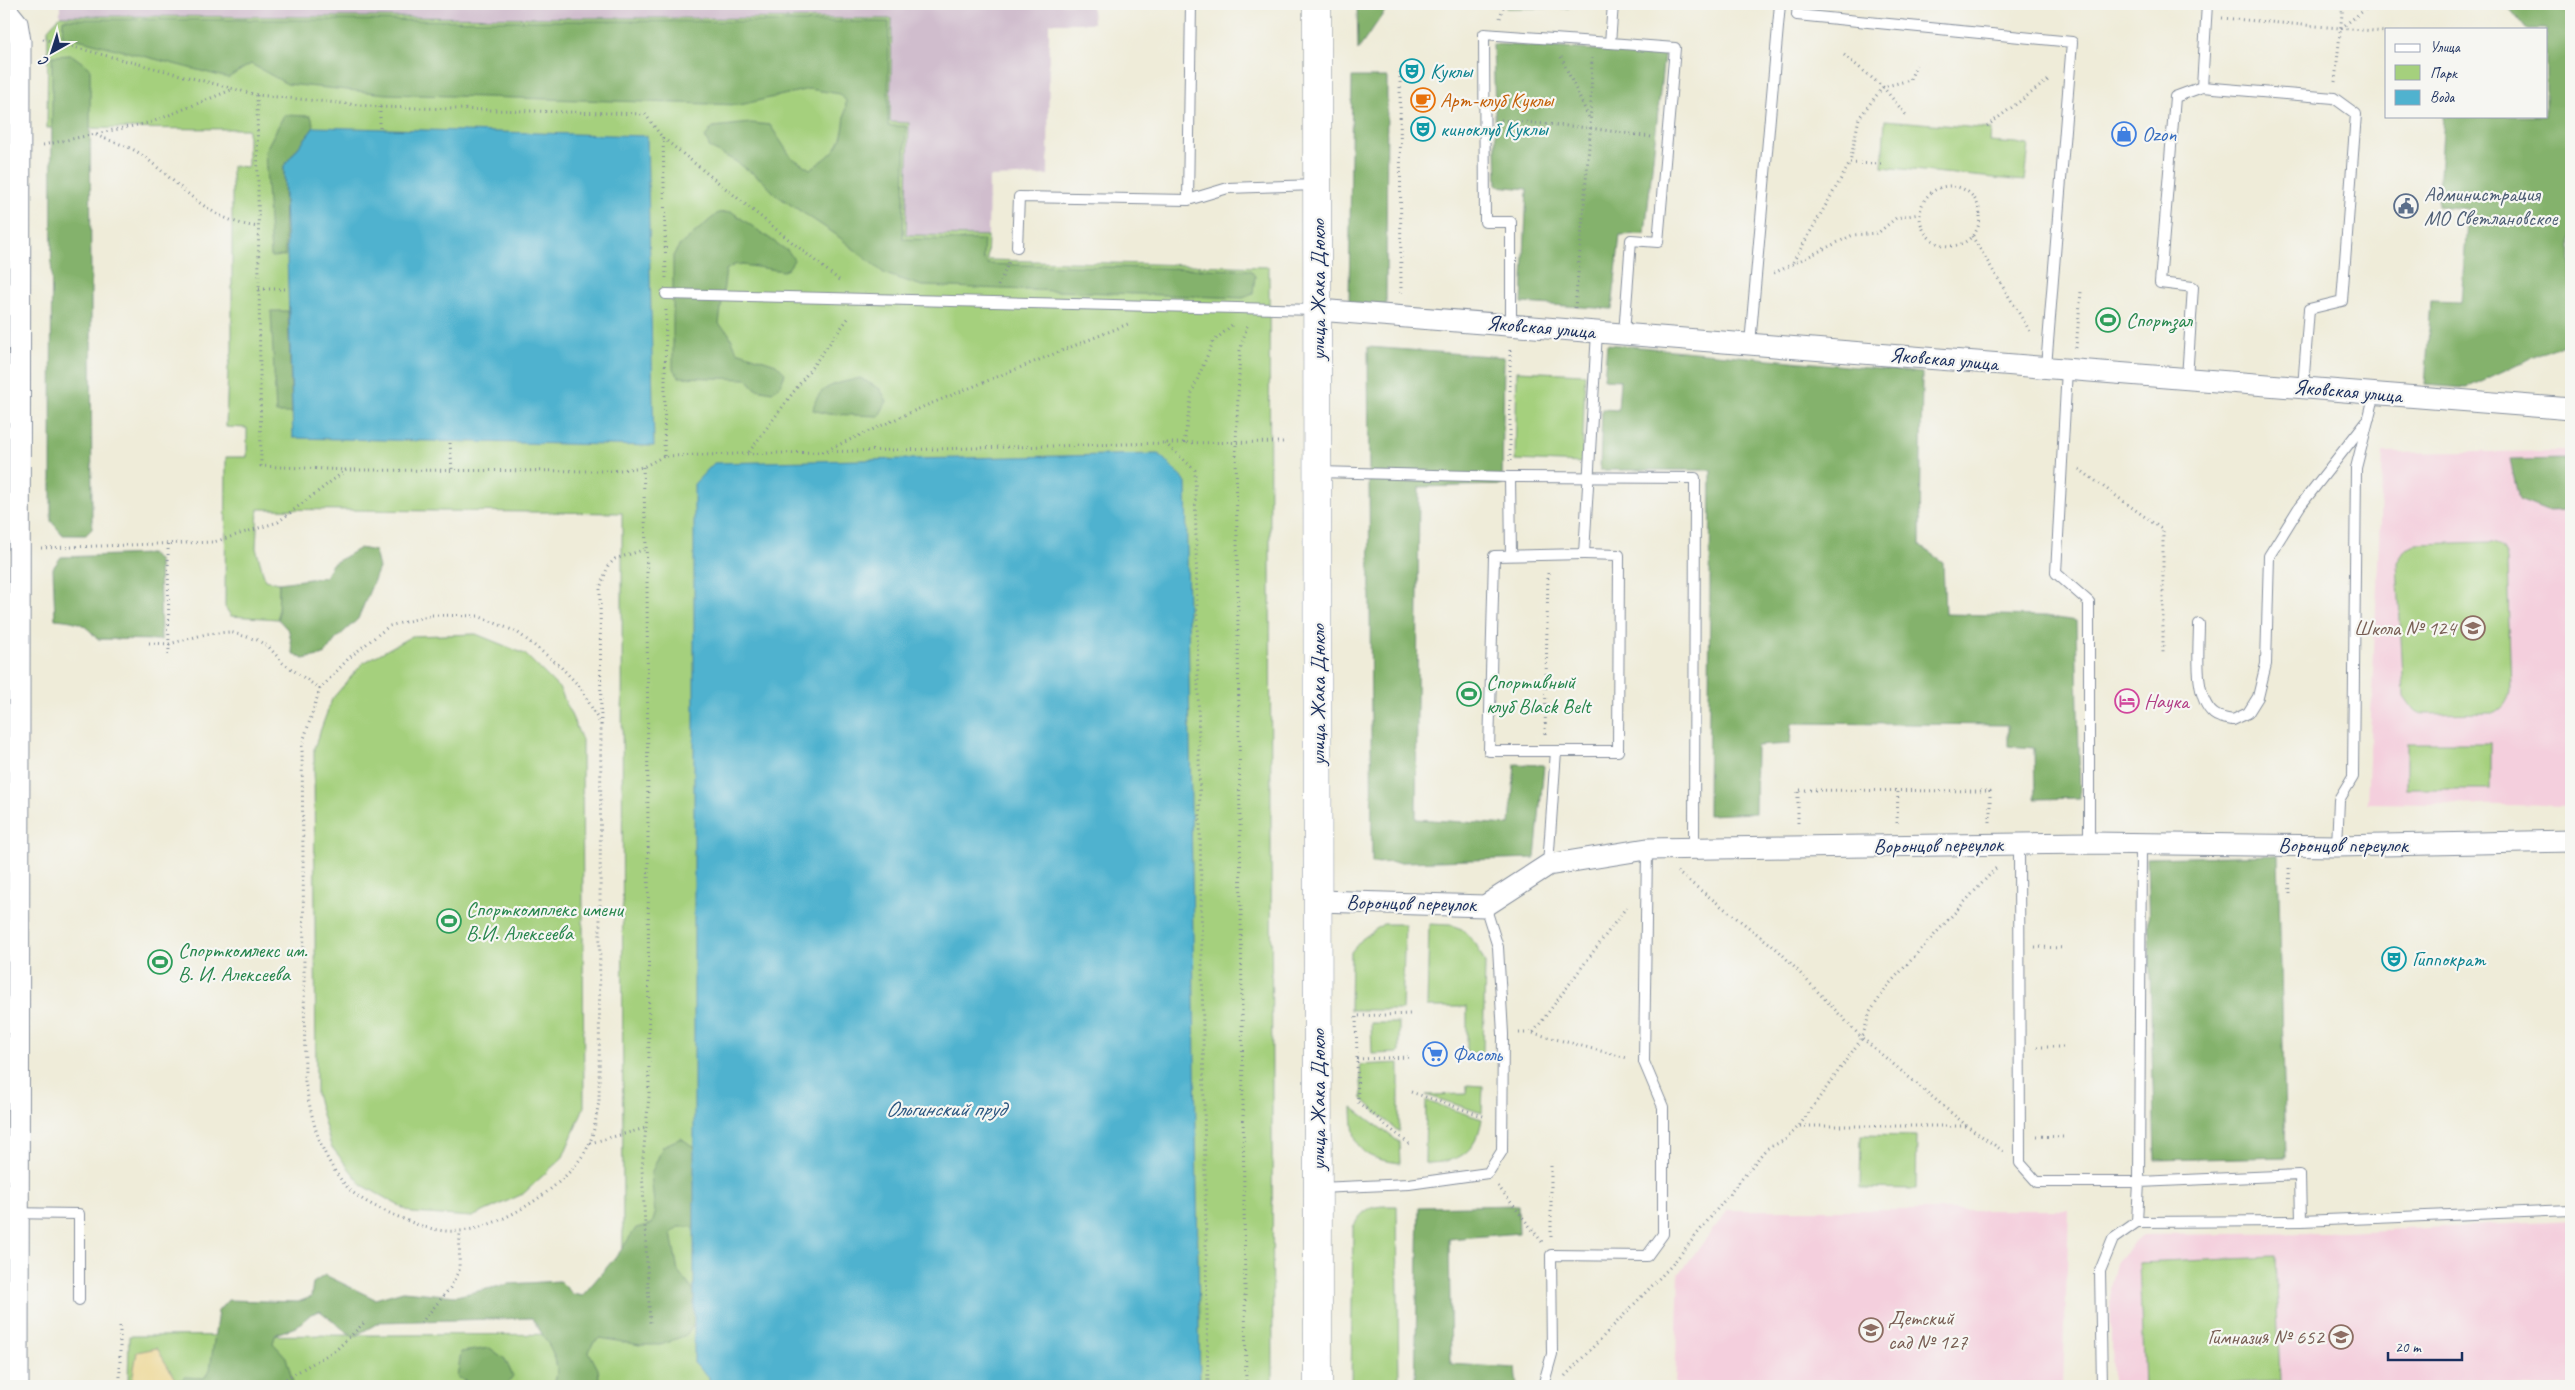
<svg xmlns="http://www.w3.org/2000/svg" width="2575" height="1390" font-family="Caveat,sans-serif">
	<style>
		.built { fill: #f4cfdd }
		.industrial { fill: #d0bdcd }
		.green { fill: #a5d07d; stroke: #60806e }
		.forest { fill: #84b26c; stroke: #507065 }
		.sand { fill: #eeda9e; stroke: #84847e }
		.water { fill: #50b2cf; stroke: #367096 }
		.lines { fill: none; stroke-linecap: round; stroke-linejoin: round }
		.lane-casing { stroke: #858e9c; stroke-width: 12 }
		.street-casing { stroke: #858e9c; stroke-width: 23 }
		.secondary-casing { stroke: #858e9c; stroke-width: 29 }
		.path { stroke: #858e9c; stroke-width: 3; stroke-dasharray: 1 4; stroke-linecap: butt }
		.lane { stroke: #fff; stroke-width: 10 }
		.street { stroke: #fff; stroke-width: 21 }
		.secondary { stroke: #fff; stroke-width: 28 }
		.labels { text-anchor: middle; stroke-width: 4.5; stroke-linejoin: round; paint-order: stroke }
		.culture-label { font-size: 21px; fill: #0d838f; stroke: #f6f6f2; text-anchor: start }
		.food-label { font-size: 21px; fill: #c56008; stroke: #f6f6f2; text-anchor: start }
		.shop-label { font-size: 21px; fill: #366cbe; stroke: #f6f6f2; text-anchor: start }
		.service-label { font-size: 21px; fill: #4e5e75; stroke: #f6f6f2; text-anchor: start }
		.street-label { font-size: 21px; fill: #1b2f5e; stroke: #f6f6f2 }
		.leisure-label { font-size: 21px; fill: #27864d; stroke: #f6f6f2; text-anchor: start }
		.education-label { font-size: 21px; fill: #785e54; stroke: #f6f6f2; text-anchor: end }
		.hotel-label { font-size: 21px; fill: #b23c85; stroke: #f6f6f2; text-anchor: start }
		.water-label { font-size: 22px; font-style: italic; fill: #2b5680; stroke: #f6f6f2 }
	</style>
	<rect width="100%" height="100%" fill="#f6f6f2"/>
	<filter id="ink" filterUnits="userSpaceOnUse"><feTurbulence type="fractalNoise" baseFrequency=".02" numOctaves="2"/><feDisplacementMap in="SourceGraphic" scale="10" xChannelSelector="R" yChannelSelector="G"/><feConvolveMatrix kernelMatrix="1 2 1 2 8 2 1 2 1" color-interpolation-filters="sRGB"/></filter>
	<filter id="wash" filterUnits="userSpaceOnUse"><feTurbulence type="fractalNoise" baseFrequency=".0096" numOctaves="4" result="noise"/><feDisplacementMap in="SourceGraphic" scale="20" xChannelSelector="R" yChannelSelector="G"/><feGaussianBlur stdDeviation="1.12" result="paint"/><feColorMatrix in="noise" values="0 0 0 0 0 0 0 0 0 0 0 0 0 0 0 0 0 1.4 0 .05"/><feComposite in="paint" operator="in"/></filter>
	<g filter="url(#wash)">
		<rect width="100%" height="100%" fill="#efecd9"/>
		<g class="built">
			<polygon points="2571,451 2571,806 2367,803 2383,453"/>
			<polygon points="1728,1210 2069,1210 2063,1386 1675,1386 1679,1274"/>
			<polygon points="2571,1221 2571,1386 2112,1386 2110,1287 2117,1260 2143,1235 2323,1233"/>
		</g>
		<polygon class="industrial" points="60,4 1092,4 1093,23 1049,23 1048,175 989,177 988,236 930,236 906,235 909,123 890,122 892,19 60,16"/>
		<g class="green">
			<polygon points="1506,4 1573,4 1568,8 1507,8"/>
			<polygon points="60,16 892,19 890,122 909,123 906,235 988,236 987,260 1269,267 1273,1386 128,1386 129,1336 623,1334 622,513 258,509 256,548 265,580 279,583 278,619 231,616 225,607 226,457 247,457 247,428 226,427 228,368 232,352 232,166 248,167 248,129 47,128 48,29"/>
			<polygon points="1885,120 1991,129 1990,142 2029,145 2025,181 1882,167"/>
			<polygon points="1517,371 1585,374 1582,463 1515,460"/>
			<path d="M2493 542C2502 545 2505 550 2507 560L2511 692C2508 702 2504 707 2495 713L2422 714 2414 710 2404 696 2397 562 2406 549 2416 544Z"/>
			<polygon points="476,634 525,654 560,689 582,740 584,1107 563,1157 523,1194 472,1217 412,1213 362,1185 331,1146 316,1094 314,748 332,699 363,663 412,636"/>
			<rect x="2407" y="743" width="83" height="46"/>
			<polygon points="1383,924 1405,924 1402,1010 1350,1010 1351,952 1362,939"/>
			<polygon points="1429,924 1451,925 1462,929 1476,944 1485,963 1483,1053 1467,1053 1467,1007 1427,1007"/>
			<polygon points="1371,1023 1399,1023 1399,1053 1372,1054"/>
			<polygon points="1399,1063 1399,1132 1362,1099 1360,1065"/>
			<polygon points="1467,1085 1483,1086 1482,1113 1426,1095 1466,1094"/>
			<path d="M1426 1101 1482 1119C1476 1154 1458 1163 1425 1163Z"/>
			<path d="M1352 1107 1399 1142 1400 1163C1357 1158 1353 1147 1352 1107Z"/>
			<polygon points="1861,1135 1917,1136 1916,1189 1860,1188"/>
			<path d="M1397 1206 1399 1386H1351L1353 1227C1365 1205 1374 1206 1397 1206Z"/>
			<polygon points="2275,1257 2280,1381 2144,1386 2139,1263"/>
		</g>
		<g class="forest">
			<polygon points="1357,4 1390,4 1358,50"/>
			<polygon points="2506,4 2571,4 2571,340 2466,388 2425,385 2431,301 2461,302 2468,209 2438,206 2444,116 2546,116 2546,29 2526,29"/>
			<path d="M63 19 889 22 888 126H906L903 239 984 240 983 258 988 264 1250 270 1255 276 1253 294 1243 298 922 286 885 274 835 234 776 195 762 180 735 161 710 148 705 137 713 127 751 123 770 125 791 157 810 169C844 148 843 139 846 101L840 94 809 89 740 105 387 94 287 84 251 64 228 78 62 35Z"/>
			<polygon points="1493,44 1664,54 1645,234 1620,235 1612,309 1522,303 1527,189 1497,186"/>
			<polygon points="72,55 90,68 92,529 86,535 63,535 51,521 52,56"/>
			<polygon points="1352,77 1387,77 1386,305 1349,303"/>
			<polygon points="284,115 311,116 314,127 284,166 285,256 271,257 265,151"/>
			<polygon points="732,212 789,252 794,260 788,269 783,271 736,264 726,270 719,324 728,332 737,351 776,364 785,373 781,385 772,392 756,389 747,379 679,377 673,369 673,256 679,246 718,213"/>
			<polygon points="271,311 288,311 292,413 276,413"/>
			<polygon points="1607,344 1922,373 1920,546 1943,562 1945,614 2045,616 2076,621 2080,798 2035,799 2034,748 2008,746 2008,725 1792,723 1790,744 1756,746 1755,813 1708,815 1711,470 1600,470 1602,409 1618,410 1620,380 1604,379"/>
			<polygon points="1368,347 1504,357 1502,485 1419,487 1416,819 1510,825 1515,764 1544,765 1535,858 1372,863"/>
			<path d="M860 378 880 389 887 401 879 416 828 414 813 410C817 384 838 384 860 378Z"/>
			<polygon points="2571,459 2571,510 2547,511 2519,500 2510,460"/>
			<polygon points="360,548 375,551 379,568 358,619 336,639 324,655 303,659 293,653 289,631 278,619 279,583 325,577 332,564"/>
			<path d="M150 554 159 561 161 640 97 639C84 622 76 621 55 619L53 568 61 557Z"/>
			<polygon points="2278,855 2286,1157 2155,1160 2147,858"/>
			<path d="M681 1138 705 1155 707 1227H678L671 1233 678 1271 696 1294 695 1323 686 1335 661 1345H640L600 1338 593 1343 589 1352 598 1369 600 1386H552C567 1364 543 1337 532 1318L380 1322 353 1337 320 1311 311 1314 296 1327 276 1334 273 1343 286 1357 294 1386H178L177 1384 185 1377 204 1378 210 1370 218 1311 228 1300 298 1302 311 1297 313 1283 325 1275 375 1299 403 1291 456 1296 509 1284 560 1281 573 1294 582 1296 619 1253 636 1228 652 1224 655 1214 651 1174 663 1146Z"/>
			<polygon points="1518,1205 1519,1233 1449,1239 1451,1364 1515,1368 1517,1386 1415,1386 1419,1207"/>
			<polygon points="490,1348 505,1359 513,1376 505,1386 475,1386 457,1377 461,1352"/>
		</g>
		<polygon class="sand" points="157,1348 179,1386 131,1386 137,1352"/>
		<g class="water">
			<polygon points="314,127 647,136 654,446 293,438 284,166"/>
			<polygon points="1159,454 1186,482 1200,1386 709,1386 709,1377 694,1363 694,484 714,463"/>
		</g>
	</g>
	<g filter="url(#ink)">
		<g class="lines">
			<g class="lane-casing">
				<g id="lane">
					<polyline points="1613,4 1610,43 1675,48 1658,242 1631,240 1624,334"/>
					<polyline points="1798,4 1797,15 2072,42 2046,367"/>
					<polyline points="2202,87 2207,4"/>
					<polyline points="4,154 20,155"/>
					<polyline points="1188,200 1228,188 1316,185"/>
					<polyline points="1017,247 1019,197 1188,200 1191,4"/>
					<polyline points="666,294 1317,310"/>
					<polyline points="1511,325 1511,222 1485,222 1484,34 1610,43"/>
					<polyline points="1750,344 1780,4"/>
					<polyline points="2067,369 2056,573 2089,602 2089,843"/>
					<polyline points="2187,378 2193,287 2160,283 2175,97 2202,87 2334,98 2356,114 2342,301 2309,309 2303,388"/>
					<polyline points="4,432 20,431"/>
					<polyline points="1319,472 1510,477 1695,478 1694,848"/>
					<polyline points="1510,477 1511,555"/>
					<path d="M2199 624C2199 649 2193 697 2214 714 2219 718 2227 719 2233 720L2248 713 2258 697 2266 664 2269 556 2300 506 2369 418"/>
					<polyline points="1556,751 1618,751 1619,555 1584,554"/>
					<polyline points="2019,844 2020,1163 2037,1182 2139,1182 2300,1175 2301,1221"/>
					<polyline points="2337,846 2339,800 2353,777 2356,468 2375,393"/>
					<polyline points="1548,865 1556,751 1489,751 1494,556 1584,554 1597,332"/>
					<polyline points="1319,1188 1409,1184 1488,1173 1502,1151 1503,1034 1498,947 1485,906"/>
					<polyline points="4,1213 79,1214 79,1300"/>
					<polyline points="2137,1222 2139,1182 2141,843"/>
					<polyline points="1543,1386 1552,1354 1551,1255 1647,1256 1663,1234 1663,1107 1644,1062 1647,849"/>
					<polyline points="2102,1386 2100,1271 2113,1239 2137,1222 2301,1221 2571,1210"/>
				</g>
			</g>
			<g class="street-casing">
				<g id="street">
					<polyline points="4,7 17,23 20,41 18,1386"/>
					<polyline points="1318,310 2571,409"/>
					<polyline points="1318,901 1485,906 1548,865 1647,849 2089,843 2337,846 2571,841"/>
				</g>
			</g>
			<g class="secondary-casing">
				<polyline id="secondary" points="1317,4 1318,1386"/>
			</g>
			<g class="path">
				<polyline points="1500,18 1504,4"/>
				<polyline points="2222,18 2386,32"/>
				<polyline points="2341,28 2372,4"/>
				<polyline points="43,39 257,95"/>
				<polyline points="1844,55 1883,87 1906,115"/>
				<polyline points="1561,57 1590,120"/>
				<polyline points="1400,72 1401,293"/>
				<polyline points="2335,82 2343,4"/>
				<polyline points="1501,120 1590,128 1651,137"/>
				<polyline points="1987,126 2051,78"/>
				<polyline points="380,128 380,107"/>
				<path d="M96 135C109 141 127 145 139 153 180 182 205 221 259 227"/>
				<polyline points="663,137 666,278"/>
				<polyline points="43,145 152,122 231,90"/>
				<polyline points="1881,164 1850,163 1859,118 1883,87 1910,80 1916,65"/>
				<circle cx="1950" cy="216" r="30"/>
				<polyline points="1972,236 2031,333"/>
				<polyline points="1793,262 1850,163"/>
				<polyline points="1774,273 1853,235 1878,233 1896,218 1919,214"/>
				<polyline points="839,280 662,137 645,114 380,107 257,95 261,466 347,470 613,471 643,467 664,456 1165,443 1286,442"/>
				<polyline points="998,286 1009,262"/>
				<polyline points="259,289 287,289"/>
				<polyline points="1575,308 1590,135 1592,58"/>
				<polyline points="2076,348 2081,292"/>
				<polyline points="450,443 452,469"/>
				<polyline points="1165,443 1195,470 1208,1386"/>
				<polyline points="1184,443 1192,392 1213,342 1232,325"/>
				<polyline points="827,450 925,406 1128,324"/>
				<polyline points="749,452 850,316"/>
				<polyline points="664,456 666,310"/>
				<polyline points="1510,461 1510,348"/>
				<polyline points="643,467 647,571 649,1096 642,1168 650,1324"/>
				<polyline points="2079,469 2163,530 2163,653"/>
				<polyline points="168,544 169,656"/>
				<polyline points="41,548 214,542 278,522 346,470"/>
				<path d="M432 615 478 616 517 632 559 665 581 688 601 725 599 1102C596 1115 595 1130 590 1142 573 1183 503 1228 459 1231 435 1233 415 1224 394 1215 380 1209 358 1199 348 1188 320 1157 312 1121 305 1081L302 745 320 689 350 657 389 626Z"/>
				<polyline points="149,643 169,644 206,634 230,632 257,640 269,647 283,663 320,689"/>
				<polyline points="601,725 600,588 608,566 615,559 646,549"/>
				<polyline points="1545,734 1548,573"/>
				<polyline points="1798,823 1798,790 1990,791 1990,822"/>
				<polyline points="1897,823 1898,791"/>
				<polyline points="2289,868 2290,894"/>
				<polyline points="1677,872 1778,950 1862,1038 1967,1126"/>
				<polyline points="2035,947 2065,948"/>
				<polyline points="1519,1033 1533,1033 1628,905"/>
				<polyline points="1533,1033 1627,1058"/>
				<polyline points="2037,1047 2064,1047"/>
				<polyline points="1357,1059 1411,1057"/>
				<polyline points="1411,1092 1486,1117"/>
				<polyline points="1800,1126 1967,1126 2003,1151"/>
				<polyline points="2037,1136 2063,1137"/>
				<polyline points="590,1143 646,1128"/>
				<polyline points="1409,1144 1358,1102 1356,1016 1412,1014"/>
				<polyline points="1551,1166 1551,1238"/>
				<polyline points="1498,1186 1542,1242"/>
				<polyline points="421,1323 450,1288 459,1270 460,1231"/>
				<polyline points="120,1326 120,1386"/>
				<polyline points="1565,1376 1671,1266 1766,1149 1785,1140 1799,1126 1862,1038 1870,1012 1889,984 1996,868"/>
				<polyline points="273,1386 336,1350 364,1323"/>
				<polyline points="1246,1386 1236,443 1240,351 1247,326"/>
			</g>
			<use href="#lane" class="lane"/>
			<use href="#street" class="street"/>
			<use href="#secondary" class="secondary"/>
		</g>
	</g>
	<defs>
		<g id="theatre-ring" transform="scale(1.25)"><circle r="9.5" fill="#f6f6f2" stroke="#0f9aa8" stroke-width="1.5"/><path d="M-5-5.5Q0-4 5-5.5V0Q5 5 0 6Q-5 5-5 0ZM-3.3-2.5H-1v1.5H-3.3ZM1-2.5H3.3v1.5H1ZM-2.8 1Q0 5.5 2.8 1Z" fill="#0f9aa8"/></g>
		<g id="cafe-ring" transform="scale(1.25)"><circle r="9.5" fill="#f6f6f2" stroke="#e8710a" stroke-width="1.5"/><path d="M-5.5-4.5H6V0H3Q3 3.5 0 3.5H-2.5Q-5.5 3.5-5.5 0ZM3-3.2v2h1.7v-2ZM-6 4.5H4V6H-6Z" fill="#e8710a"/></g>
		<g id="shop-ring" transform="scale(1.25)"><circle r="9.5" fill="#f6f6f2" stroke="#3f7fe0" stroke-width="1.5"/><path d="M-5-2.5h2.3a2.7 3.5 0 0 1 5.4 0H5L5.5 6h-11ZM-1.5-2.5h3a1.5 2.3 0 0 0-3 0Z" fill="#3f7fe0"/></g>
		<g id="civic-ring" transform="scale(1.25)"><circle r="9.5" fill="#f6f6f2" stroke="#5c6f8a" stroke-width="1.5"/><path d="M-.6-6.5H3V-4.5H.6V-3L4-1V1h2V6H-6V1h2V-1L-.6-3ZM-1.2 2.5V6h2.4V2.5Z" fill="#5c6f8a"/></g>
		<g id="stadium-ring" transform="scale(1.25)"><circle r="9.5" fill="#f6f6f2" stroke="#2e9e5b" stroke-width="1.5"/><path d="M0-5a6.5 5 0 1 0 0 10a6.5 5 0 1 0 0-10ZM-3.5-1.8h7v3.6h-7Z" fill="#2e9e5b"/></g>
		<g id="school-ring" transform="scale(1.25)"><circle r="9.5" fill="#f6f6f2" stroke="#8d6e63" stroke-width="1.5"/><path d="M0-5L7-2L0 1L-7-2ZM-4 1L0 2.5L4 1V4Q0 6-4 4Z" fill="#8d6e63"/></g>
		<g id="hotel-ring" transform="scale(1.25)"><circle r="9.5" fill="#f6f6f2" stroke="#d1479c" stroke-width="1.5"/><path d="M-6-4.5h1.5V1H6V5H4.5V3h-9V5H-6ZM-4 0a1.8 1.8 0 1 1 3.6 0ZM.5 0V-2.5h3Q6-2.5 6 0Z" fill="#d1479c"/></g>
		<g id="supermarket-ring" transform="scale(1.25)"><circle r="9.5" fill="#f6f6f2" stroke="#3f7fe0" stroke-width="1.5"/><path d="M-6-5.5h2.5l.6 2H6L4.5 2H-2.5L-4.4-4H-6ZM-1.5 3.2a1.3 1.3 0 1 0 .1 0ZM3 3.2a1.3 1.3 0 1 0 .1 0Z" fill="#3f7fe0"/></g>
	</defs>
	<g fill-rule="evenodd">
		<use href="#theatre-ring" x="1412" y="71"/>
		<use href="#cafe-ring" x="1423" y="100"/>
		<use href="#theatre-ring" x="1423" y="129"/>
		<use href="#shop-ring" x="2124" y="134"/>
		<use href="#civic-ring" x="2406" y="206"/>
		<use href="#stadium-ring" x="2108" y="320"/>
		<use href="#school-ring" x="2473" y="628"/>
		<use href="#stadium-ring" x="1469" y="694"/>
		<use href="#hotel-ring" x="2127" y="701"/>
		<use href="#stadium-ring" x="449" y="921"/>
		<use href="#theatre-ring" x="2394" y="959"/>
		<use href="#stadium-ring" x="160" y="962"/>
		<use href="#supermarket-ring" x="1435" y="1054"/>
		<use href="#school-ring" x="1871" y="1330"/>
		<use href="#school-ring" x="2341" y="1337"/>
	</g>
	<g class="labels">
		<g class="culture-label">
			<text x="1430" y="78">Куклы</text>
			<text x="1440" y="136">киноклуб Куклы</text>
			<text x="2412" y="966">Гиппократ</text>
		</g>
		<g class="food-label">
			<text x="1440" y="107">Арт-клуб Куклы</text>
		</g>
		<g class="shop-label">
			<text x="2142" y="141">Ozon</text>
			<text x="1452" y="1061">Фасоль</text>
		</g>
		<g class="service-label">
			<text x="2424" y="201">Администрация<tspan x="2424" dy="24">МО Светлановское</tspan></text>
		</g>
		<g class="street-label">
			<text transform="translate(1318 290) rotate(-90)" y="7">улица Жака Дюкло</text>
			<text transform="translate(1541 327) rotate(5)" y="7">Яковская улица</text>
			<text transform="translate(1944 359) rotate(5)" y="7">Яковская улица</text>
			<text transform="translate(2348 391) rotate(5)" y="7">Яковская улица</text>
			<text transform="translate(1318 695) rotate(-90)" y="7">улица Жака Дюкло</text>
			<text transform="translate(1938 845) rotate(-1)" y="7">Воронцов переулок</text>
			<text x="2343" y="852">Воронцов переулок</text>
			<text transform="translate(1411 903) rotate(1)" y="7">Воронцов переулок</text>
			<text transform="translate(1318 1100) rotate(-90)" y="7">улица Жака Дюкло</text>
		</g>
		<g class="leisure-label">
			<text x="2126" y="327">Спортзал</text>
			<text x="1486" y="689">Спортивный<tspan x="1486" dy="24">клуб Black Belt</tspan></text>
			<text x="466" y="916">Спорткомплекс имени<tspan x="466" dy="24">В.И. Алексеева</tspan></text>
			<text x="178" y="957">Спорткомлекс им.<tspan x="178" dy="24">В. И. Алексеева</tspan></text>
		</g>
		<g class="education-label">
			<text x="2456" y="635">Школа № 124</text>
			<text x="1888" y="1325" text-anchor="start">Детский<tspan x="1888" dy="24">сад № 127</tspan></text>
			<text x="2324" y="1344">Гимназия № 652</text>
		</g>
		<g class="hotel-label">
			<text x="2144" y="708">Наука</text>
		</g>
		<g class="water-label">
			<text x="945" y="1116">Ольгинский пруд</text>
		</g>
	</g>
	<rect width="2575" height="1390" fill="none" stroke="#f6f6f2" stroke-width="20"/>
	<rect x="2385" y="28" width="162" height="90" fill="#f6f6f2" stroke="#9ea6b7"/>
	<rect x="2395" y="44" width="25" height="8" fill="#ffffff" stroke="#9ea6b7"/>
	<text x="2430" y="52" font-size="15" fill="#1b2f5e">Улица</text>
	<rect x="2395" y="65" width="25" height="15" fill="#a5d07d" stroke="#9ea6b7"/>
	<text x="2430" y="78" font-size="15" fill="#1b2f5e">Парк</text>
	<rect x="2395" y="90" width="25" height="15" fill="#50b2cf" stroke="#9ea6b7"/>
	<text x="2430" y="102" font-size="15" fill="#1b2f5e">Вода</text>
	<g transform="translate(52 52) rotate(219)" stroke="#f6f6f2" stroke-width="4" paint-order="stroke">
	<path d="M0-4L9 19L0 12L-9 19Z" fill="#1b2f5e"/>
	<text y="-8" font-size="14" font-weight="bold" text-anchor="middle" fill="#1b2f5e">С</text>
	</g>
	<path d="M2388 1352v8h74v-8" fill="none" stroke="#1b2f5e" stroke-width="2.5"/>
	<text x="2395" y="1352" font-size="15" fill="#1b2f5e" stroke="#f6f6f2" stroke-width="4" paint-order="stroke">20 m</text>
</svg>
